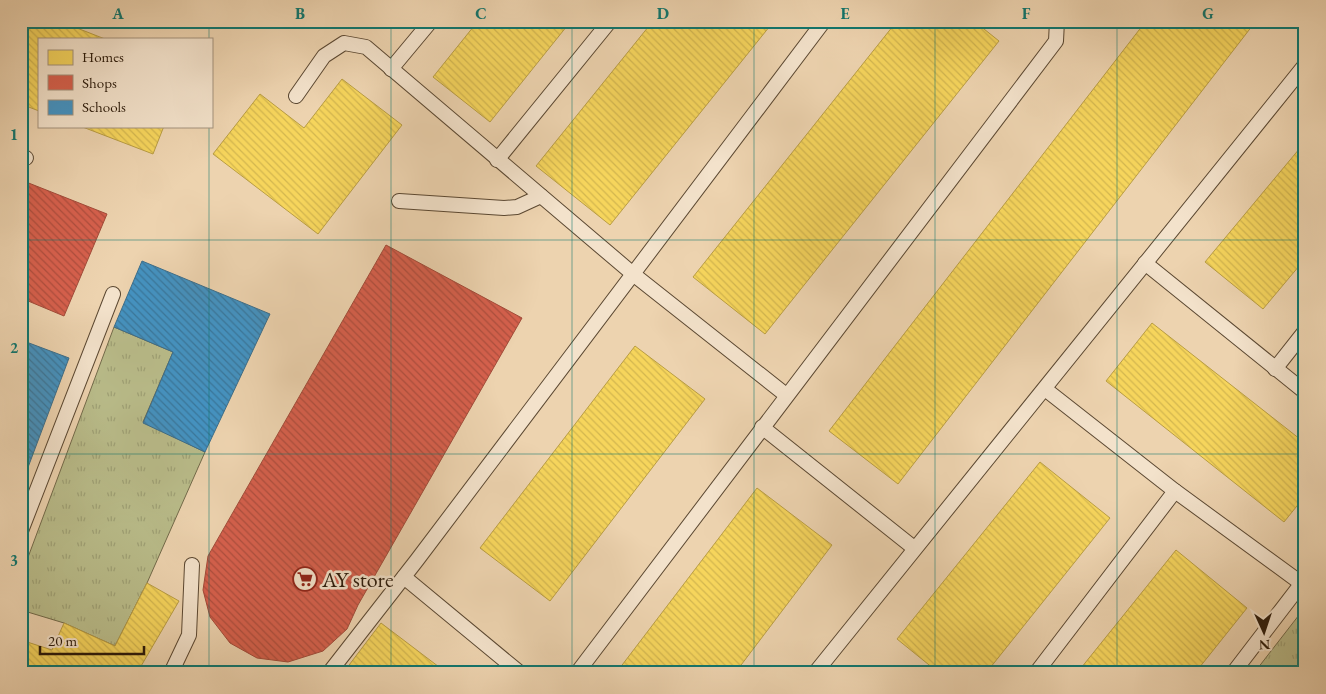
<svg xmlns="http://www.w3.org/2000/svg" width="1326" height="694" font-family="'EB Garamond',serif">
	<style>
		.grass { fill: url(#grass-tufts); stroke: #726a4a }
		.homes { fill: url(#homes-back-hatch); stroke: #b99d43 }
		.shops { fill: url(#shops-back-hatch); stroke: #a24b39 }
		.schools { fill: url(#schools-back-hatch); stroke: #3c6e8b }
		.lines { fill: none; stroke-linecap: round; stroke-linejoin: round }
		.service-casing { stroke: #5b4832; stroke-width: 16 }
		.service { stroke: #f3e2cb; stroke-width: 14 }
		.grid { fill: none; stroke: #0f766e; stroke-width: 1; stroke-opacity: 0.55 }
		.labels { text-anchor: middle; stroke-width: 5; stroke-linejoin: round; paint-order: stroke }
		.poi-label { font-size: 22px; fill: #2a1909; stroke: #f3e2cb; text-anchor: start }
		.neatline { fill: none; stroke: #0f766e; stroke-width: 2 }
		.grid-label { font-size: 16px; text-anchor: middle; font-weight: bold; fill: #0f766e }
	</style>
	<defs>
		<pattern id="grass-tufts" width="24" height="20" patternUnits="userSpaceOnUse" patternTransform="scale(1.25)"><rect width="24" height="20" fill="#b9bc8a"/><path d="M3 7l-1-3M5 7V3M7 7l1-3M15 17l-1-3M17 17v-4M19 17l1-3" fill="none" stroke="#9fa176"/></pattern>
		<pattern id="homes-back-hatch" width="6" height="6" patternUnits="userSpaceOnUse" patternTransform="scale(1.25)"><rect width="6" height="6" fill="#f6d55c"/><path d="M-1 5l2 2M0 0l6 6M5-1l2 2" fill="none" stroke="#d3b64f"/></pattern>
		<pattern id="shops-back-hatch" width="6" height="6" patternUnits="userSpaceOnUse" patternTransform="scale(1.25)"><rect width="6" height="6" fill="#d6604d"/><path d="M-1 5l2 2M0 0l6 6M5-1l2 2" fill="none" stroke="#ae4e3e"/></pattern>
		<pattern id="schools-back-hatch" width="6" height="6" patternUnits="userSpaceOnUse" patternTransform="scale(1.25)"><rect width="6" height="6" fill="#4393c3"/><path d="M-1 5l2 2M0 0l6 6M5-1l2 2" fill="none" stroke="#38779d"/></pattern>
	</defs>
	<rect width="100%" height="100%" fill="#edd3af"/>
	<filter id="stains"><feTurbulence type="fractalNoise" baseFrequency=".004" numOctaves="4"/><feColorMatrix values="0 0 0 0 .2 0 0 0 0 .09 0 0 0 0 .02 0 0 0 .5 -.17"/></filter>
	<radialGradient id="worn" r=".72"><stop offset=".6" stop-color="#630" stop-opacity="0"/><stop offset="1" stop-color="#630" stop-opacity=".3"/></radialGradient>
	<g class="grass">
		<polygon points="114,327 173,352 143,422 205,452 147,583 115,646 64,623 21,610 21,576"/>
		<polygon points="1299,615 1305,619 1305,673 1254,673"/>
	</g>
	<g class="homes">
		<polygon points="21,21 59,21 105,39 39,39 39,111 21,104"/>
		<polygon points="478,21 571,21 490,122 433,77"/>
		<polygon points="653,21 774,21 610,225 536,166"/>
		<polygon points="897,21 974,21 999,41 765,334 693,277"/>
		<polygon points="1146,21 1256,21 898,484 829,431"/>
		<polygon points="342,79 402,125 318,234 213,154 260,94 304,128"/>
		<polygon points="80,126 164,126 153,154"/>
		<polygon points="1305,142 1305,259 1263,309 1205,262"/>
		<polygon points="1152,323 1305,443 1305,496 1284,522 1106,381"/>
		<polygon points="635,346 705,399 550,601 480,548"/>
		<polygon points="1040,462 1110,518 986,673 939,673 897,639"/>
		<polygon points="757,488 832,545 735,673 616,673"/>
		<polygon points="1176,550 1247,608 1195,673 1077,673"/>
		<polygon points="147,583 179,601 137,673 21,673 21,640 52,650 64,623 115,646"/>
		<polygon points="381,623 447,673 343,673"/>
	</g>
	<g class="shops">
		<polygon points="21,180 107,214 64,316 21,298"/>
		<polygon points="386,245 522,318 358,605 347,629 323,651 288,662 257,658 230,643 210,617 203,590 208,556"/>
	</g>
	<g class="schools">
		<polygon points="142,261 270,314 205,452 143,423 173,352 114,327"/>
		<polygon points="21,340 69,358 21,486"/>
	</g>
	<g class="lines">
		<g class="service-casing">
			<g id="service">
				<polyline points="391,69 431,21"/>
				<polyline points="296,96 324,56 344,43 366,47 633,274 786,395"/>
				<polyline points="21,155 26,158"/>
				<polyline points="497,160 610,21"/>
				<polyline points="399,201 504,208 517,207 541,196"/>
				<polyline points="1145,263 1305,392"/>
				<polyline points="1275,369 1305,331"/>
				<polyline points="1045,389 1175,491 1305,586"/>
				<polyline points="762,427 914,548"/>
				<polyline points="21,531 113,294"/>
				<polyline points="404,577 520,673"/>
				<polyline points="171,673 189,635 192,565"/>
				<polyline points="329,673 417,560 824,21"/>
				<polyline points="577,673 1056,41 1057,21"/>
				<polyline points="815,673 1305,65"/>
				<polyline points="1036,673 1175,491"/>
				<polyline points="1233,673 1305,579"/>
			</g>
		</g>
		<use href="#service" class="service"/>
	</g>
	<path class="grid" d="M209 21V39M391 21V673M572 21V673M754 21V673M935 21V673M1117 21V673M209 126V673M21 240H1305M21 454H1305"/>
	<defs>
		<g id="supermarket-ring" transform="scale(1.25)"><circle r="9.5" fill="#f3e2cb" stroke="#8f2418" stroke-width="1.5"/><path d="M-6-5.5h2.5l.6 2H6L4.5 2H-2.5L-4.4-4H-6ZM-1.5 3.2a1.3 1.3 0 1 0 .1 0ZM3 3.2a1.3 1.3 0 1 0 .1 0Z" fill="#8f2418"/></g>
	</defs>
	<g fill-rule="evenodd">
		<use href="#supermarket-ring" x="305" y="579"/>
	</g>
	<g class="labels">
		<g class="poi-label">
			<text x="322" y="587">AY store</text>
		</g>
	</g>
	<rect width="1326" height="694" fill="none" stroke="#edd3af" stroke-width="55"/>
	<rect x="38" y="38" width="175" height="90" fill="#f3e2cb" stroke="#a3927d"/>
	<rect x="48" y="50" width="25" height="15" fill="#f6d55c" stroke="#a3927d"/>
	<text x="82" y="62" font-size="15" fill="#2a1909">Homes</text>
	<rect x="48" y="75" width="25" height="15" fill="#d6604d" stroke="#a3927d"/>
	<text x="82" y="88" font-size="15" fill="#2a1909">Shops</text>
	<rect x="48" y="100" width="25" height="15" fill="#4393c3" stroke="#a3927d"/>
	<text x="82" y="112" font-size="15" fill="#2a1909">Schools</text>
	<g transform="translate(1264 632) rotate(177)" stroke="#f3e2cb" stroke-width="4" paint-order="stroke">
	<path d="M0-4L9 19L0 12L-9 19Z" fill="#2a1909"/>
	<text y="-8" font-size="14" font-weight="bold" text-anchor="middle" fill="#2a1909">N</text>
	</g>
	<path d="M40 646v8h104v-8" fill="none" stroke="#2a1909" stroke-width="2.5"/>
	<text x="48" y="646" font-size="15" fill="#2a1909" stroke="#f3e2cb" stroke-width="4" paint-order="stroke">20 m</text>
	<rect x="28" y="28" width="1270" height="638" class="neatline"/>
	<g class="grid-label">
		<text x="118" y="19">A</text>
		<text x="300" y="19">B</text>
		<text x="481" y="19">C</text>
		<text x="663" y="19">D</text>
		<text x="845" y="19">E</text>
		<text x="1026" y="19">F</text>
		<text x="1208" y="19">G</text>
		<text x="14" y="140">1</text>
		<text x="14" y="353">2</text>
		<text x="14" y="566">3</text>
	</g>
	<rect width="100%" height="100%" filter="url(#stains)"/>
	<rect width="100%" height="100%" fill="url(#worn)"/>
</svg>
